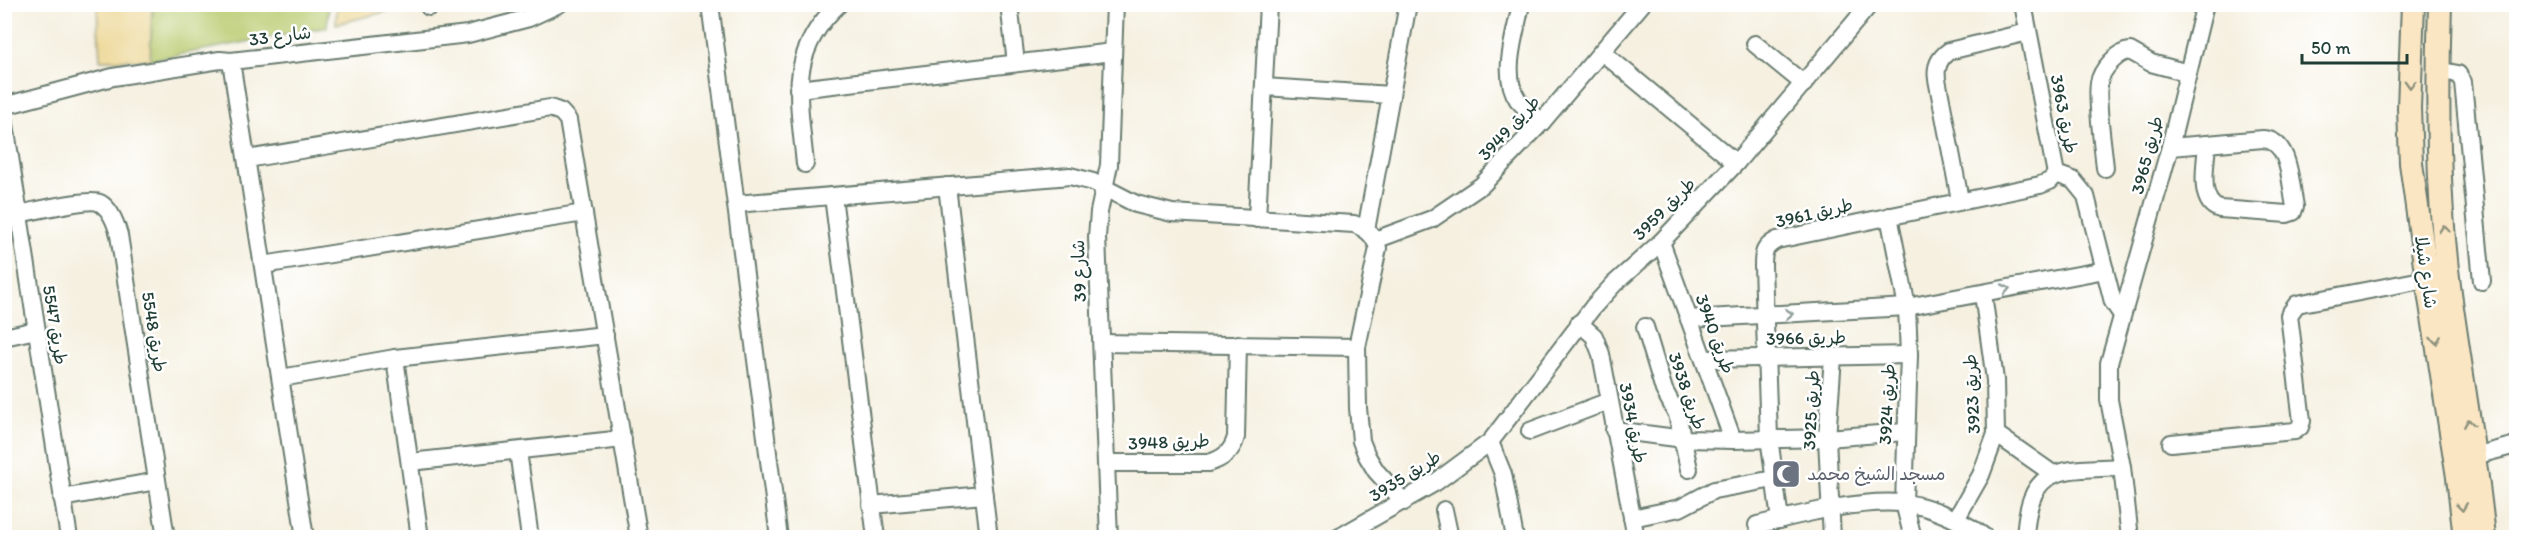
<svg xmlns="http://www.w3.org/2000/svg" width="2521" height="542" font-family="Itim,'Playpen Sans Arabic',sans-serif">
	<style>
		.green { fill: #b8ca6d; stroke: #6c8450; stroke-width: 1.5 }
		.sand { fill: #eeda9e; stroke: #868c69; stroke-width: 1.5 }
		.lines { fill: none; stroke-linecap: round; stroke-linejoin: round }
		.street-casing { stroke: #6a7c70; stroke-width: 20 }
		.secondary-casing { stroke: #6a7c70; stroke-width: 26 }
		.street { stroke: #fff; stroke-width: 16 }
		.secondary { stroke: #fbe6c4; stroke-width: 22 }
		.oneway { stroke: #8d927c }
		.oneway2 { stroke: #8f9e9a }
		.labels { text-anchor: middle; stroke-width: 5; stroke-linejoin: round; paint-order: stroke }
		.street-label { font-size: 18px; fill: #1f3d34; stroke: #fff }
		.worship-label { font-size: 18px; fill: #5b616d; stroke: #fff; text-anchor: start }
	</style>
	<rect width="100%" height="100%" fill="#fff"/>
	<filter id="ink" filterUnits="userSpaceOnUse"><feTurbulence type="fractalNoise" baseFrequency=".0167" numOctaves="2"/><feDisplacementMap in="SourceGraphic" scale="12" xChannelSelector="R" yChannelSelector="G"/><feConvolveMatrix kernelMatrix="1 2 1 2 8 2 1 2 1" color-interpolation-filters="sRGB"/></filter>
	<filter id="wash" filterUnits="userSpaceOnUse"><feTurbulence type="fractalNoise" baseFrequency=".008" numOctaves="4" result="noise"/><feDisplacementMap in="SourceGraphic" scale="24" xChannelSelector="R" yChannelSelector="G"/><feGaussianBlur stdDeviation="1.35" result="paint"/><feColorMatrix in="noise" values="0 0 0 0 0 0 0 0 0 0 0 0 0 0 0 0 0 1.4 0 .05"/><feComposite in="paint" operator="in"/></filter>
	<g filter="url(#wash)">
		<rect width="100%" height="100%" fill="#f5f0e0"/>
		<polygon class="green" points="153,5 153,4 329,5 327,27 150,60"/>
		<g class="sand">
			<polygon points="97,5 152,5 150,60 100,60"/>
			<polygon points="337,5 414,4 414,5 336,24"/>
		</g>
	</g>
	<g filter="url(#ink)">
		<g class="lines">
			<g class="street-casing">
				<g id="street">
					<polyline points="710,4 779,538"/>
					<polyline points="1009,4 1016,63"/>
					<path d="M1521 4C1516 33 1500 74 1518 100 1525 108 1534 115 1542 122"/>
					<polyline points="2023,4 2056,174 2073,180 2086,196 2113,302 2122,315"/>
					<polyline points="429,7 429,4"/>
					<polyline points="1755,44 1804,84"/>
					<polyline points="1602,52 1736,163"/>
					<polyline points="231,61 305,538"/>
					<polyline points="2437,70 2458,74 2463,82 2482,281"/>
					<polyline points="1264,87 1391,95 1408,4"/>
					<polyline points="798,89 1113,52"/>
					<polyline points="4,106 113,77 220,60 231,61 468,34 529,18 559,4"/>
					<polyline points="4,118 69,538"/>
					<path d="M2263 139C2291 140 2290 185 2295 206L2293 212 2287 214 2220 209C2197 203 2206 163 2207 144Z"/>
					<polyline points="2170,147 2207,144"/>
					<polyline points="247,159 550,108 561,112 568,120 639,538"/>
					<path d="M805 164C799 101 786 53 839 4"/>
					<path d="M2105 168C2103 145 2096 103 2099 83 2101 70 2117 52 2130 51L2151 63 2188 73"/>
					<polyline points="947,186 989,538"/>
					<polyline points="833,196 876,538"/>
					<path d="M1960 200 1937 79C1935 67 1939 58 1949 51L2028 32"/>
					<path d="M736 204 1070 176 1093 182 1136 204 1172 213 1354 224C1367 229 1374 235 1378 248L1357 347 1358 408 1361 441 1367 456 1376 471 1404 502"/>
					<polyline points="1889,216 1907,307 1909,355 1904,503 1913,538"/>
					<path d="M4 217C20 214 90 197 100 203 111 209 116 224 119 235L166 538"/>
					<polyline points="1257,219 1268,4"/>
					<polyline points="1366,230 1391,95"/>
					<polyline points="1375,240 1432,219 1482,185 1542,122 1642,4"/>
					<polyline points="1661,242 1733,440"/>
					<polyline points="263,265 584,213"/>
					<polyline points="1689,319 1907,307 2105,270"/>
					<polyline points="1579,323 1594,336 1601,354 1636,538"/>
					<polyline points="1645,327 1664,390 1677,414 1689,469"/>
					<polyline points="4,337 36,330"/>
					<polyline points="1102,343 1357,347"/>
					<polyline points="395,358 420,538"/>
					<polyline points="1704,359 1909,355"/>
					<polyline points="281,378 395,358 605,335"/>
					<polyline points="1614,430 1684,439 1733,440 1827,438 1905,432"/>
					<polyline points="1530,431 1609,401"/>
					<polyline points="1996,434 2053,474"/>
					<polyline points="1490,442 1503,474 1515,538"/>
					<polyline points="2171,443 2295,431 2300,427 2302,421 2289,315 2297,304 2427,279"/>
					<polyline points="518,451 530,538"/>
					<polyline points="2474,456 2516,445"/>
					<polyline points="410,462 623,439"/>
					<path d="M1107 463H1208C1223 459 1232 452 1236 437L1238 344"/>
					<polyline points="62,498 157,481"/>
					<polyline points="871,505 984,495"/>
					<polyline points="1444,510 1450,538"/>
					<polyline points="1632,518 1680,508 1714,490 1774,479"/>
					<polyline points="1956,519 1981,475 1996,434 1995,380 1983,294"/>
					<path d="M1780 520 1769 437 1763 266C1763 252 1764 247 1777 240L2040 185 2050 181 2056 174"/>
					<path d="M1757 525C1798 515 1860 499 1902 503 1929 505 1965 522 1986 538"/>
					<polyline points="1109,538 1097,237 1099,212 1109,165 1115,4"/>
					<polyline points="1338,538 1436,482 1490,442 1593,307 1614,284 1661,242 1736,163 1870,4"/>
					<polyline points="1832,538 1827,438 1833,357"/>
					<path d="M2025 538C2029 462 2060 471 2122 467"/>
					<polyline points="2130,538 2122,467 2109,400 2109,363 2170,147 2205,4"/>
				</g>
			</g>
			<g class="secondary-casing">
				<g id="secondary">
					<polyline points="2413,4 2409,108 2411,163 2427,279 2458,477 2465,538"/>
					<path d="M2440 4C2437 99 2437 192 2449 286 2460 370 2476 453 2484 538"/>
				</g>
			</g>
			<use href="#street" class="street"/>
			<use href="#secondary" class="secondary"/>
		</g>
		<defs><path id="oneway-chevron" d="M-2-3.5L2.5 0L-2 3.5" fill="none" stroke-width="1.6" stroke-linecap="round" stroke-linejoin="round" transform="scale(1.5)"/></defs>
		<g class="oneway">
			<use href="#oneway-chevron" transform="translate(2410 84) rotate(92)"/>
			<use href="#oneway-chevron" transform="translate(2444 229) rotate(-95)"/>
			<use href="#oneway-chevron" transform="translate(2436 340) rotate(81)"/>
			<use href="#oneway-chevron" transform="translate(2469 423) rotate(-98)"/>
			<use href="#oneway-chevron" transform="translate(2462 507) rotate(83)"/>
		</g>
		<g class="oneway2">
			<use href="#oneway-chevron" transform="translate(2006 289) rotate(-11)"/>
			<use href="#oneway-chevron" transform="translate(1789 314) rotate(-3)"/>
		</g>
	</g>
	<defs>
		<g id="mosque-square" transform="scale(1.5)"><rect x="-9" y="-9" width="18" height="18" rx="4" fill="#6b7280" stroke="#fff"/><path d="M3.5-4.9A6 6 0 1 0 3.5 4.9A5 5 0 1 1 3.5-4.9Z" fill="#fff"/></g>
	</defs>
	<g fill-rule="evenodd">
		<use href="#mosque-square" x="1786" y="474"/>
	</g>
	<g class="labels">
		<g class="street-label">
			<text transform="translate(280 36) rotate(-7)" y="6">شارع 33</text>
			<text transform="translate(2064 114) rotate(79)" y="6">طريق 3963</text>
			<text transform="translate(1509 128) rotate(-47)" y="6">طريق 3949</text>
			<text transform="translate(2147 155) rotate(-75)" y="6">طريق 3965</text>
			<text transform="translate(1664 209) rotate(-45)" y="6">طريق 3959</text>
			<text transform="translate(1814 213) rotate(-13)" y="6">طريق 3961</text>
			<text transform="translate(1079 271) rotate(-92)" y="6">شارع 39</text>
			<text transform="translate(2426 272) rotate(82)" y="6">شارع شيلا</text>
			<text transform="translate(55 325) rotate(81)" y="6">طريق 5547</text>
			<text transform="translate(154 332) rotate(81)" y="6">طريق 5548</text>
			<text transform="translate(1715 334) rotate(70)" y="6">طريق 3940</text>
			<text transform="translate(1806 338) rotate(-1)" y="6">طريق 3966</text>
			<text transform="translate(1687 391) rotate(71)" y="6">طريق 3938</text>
			<text transform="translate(1972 394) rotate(-93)" y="6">طريق 3923</text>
			<text transform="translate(1887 404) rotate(-87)" y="6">طريق 3924</text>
			<text transform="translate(1811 410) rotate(-87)" y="6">طريق 3925</text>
			<text transform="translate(1633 423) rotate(79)" y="6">طريق 3934</text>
			<text transform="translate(1169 442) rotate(-2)" y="6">طريق 3948</text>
			<text transform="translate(1405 476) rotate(-32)" y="6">طريق 3935</text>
		</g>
		<g class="worship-label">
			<text x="1807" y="480">مسجد الشيخ محمد</text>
		</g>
	</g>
	<rect width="2521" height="542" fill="none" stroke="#fff" stroke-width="24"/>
	<path d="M2302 54v9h105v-9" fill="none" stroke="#1f3d34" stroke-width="3"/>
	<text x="2311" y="54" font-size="18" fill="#1f3d34" stroke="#ffffff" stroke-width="4.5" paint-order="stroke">50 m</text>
</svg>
